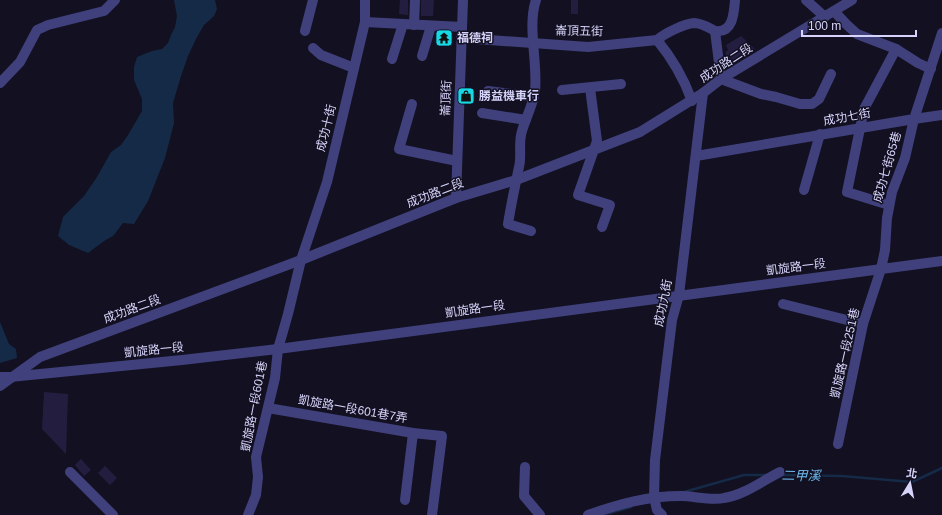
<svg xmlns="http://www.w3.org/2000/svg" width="942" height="515" font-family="Helvetica,'Noto Sans TC',sans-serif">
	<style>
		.water { fill: #152a47 }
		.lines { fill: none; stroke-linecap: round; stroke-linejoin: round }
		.stream { stroke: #152a47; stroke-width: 2.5 }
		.building { fill: #231e40 }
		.minor { stroke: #40407c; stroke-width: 10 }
		.labels { text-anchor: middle; stroke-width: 3; stroke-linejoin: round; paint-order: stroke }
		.street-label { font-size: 12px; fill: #d7d4fb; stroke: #121021 }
		.poi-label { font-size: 12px; font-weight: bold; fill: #d7d4fb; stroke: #121021; text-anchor: start }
		.water-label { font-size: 13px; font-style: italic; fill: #6db9f0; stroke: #121021 }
	</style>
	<rect width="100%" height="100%" fill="#121021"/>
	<g class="water">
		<polygon points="174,0 215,0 217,9 214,16 204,25 197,37 188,56 181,76 173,103 174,123 165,158 148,201 134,224 123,223 113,236 104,241 88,253 69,245 58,236 63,217 84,196 97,177 111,152 121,145 128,135 142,111 142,99 134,80 134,67 137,57 152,51 162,49 168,43 171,35 175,27 177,16"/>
		<polygon points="0,322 9,344 16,349 17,358 0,363"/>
	</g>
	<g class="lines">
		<g class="stream">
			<polyline points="782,475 842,476 912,482 942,468"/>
			<polyline points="684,492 744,475 767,475"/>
			<polyline points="603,515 631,507"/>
		</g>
	</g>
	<g class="building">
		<polygon points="400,0 408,0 408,15 399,14"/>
		<polygon points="421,0 434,0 433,16 421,16"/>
		<rect x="571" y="0" width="7" height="14"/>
		<polygon points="741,36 755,49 731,66 725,52 728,50 726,45"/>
		<polygon points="44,392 68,394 66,454 42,429"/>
		<polygon points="81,459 91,470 84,476 75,465"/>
		<polygon points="105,466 117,478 110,485 98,473"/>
	</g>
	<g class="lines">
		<g class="minor">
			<path d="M735 0C734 13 733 34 715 31L721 79 761 94 776 97 800 104H812L819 99 831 74"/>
			<polyline points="806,0 825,17"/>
			<polyline points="834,11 846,24 857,34 896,49 918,63 931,69"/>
			<polyline points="365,22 462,27"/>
			<polyline points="414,25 415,0"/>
			<polyline points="305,31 313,0"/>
			<path d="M461 38 588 47 657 40C665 33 684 24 694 23 702 23 709 28 715 31"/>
			<path d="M657 40C672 58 684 79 692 101"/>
			<polyline points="313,48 321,55 354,68"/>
			<polyline points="422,56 431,26"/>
			<polyline points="392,59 403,24"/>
			<polyline points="0,83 20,62 37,30 48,25 104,11 115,0"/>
			<polyline points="590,88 597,141 578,195 610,205 602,227"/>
			<polyline points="562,90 621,84"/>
			<polyline points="488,91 534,97"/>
			<polyline points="412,104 399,149 457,161"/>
			<polyline points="482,113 526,120"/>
			<polyline points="696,156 914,119 942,33"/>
			<polyline points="804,190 820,134"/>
			<polyline points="456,198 463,0"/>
			<polyline points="889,205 847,192 864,109 896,49"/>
			<path d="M531 231 508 224C511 205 515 186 519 167 522 156 518 143 522 131 526 117 533 105 535 91 538 63 527 26 536 0"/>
			<polyline points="783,304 863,324"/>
			<polyline points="0,377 10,377 182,360 278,349 942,261"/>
			<polyline points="0,386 40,357 301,260 456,198 516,180 640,132 703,93 721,79 852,0"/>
			<polyline points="268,408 413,433 442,436 432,515"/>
			<polyline points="838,444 863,324 881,269 885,250 887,218 892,192 905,158 914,119 942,115"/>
			<polyline points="525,467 524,496 540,515"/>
			<polyline points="70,472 113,515"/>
			<polyline points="405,500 413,433"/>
			<polyline points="248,515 256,495 258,477 256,457 275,378 278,349 288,314 301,260 327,182 365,22 365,0"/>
			<path d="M588 515C619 504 648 496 681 496 694 496 712 501 724 498 744 495 762 481 780 472"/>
			<polyline points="662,515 657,510 654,497 655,460 672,320 679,295 703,93"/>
		</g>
	</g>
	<defs>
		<g id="temple-square" transform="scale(0.9)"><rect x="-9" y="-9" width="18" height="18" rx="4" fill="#17d9e5" stroke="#121021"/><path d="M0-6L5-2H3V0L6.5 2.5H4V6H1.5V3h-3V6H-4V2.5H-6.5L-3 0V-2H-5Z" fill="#111"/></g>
		<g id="shop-square" transform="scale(0.9)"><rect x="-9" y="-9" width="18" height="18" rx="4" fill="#17d9e5" stroke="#121021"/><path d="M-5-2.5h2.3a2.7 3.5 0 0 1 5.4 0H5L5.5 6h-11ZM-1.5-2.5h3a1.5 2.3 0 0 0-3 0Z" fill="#111"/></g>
	</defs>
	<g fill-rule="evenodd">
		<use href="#temple-square" x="444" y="38"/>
		<use href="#shop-square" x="466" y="96"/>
	</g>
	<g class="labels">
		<g class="street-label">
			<text transform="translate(579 31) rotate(1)" y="4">崙頂五街</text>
			<text transform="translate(726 63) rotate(-33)" y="4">成功路二段</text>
			<text transform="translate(446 98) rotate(-88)" y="4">崙頂街</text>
			<text transform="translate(847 117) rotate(-10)" y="4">成功七街</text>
			<text transform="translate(326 128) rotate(-76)" y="4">成功十街</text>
			<text transform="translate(887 167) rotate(-74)" y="4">成功七街65巷</text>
			<text transform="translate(435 193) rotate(-21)" y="4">成功路二段</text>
			<text transform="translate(796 267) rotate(-7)" y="4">凱旋路一段</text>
			<text transform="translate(663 303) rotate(-79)" y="4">成功九街</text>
			<text transform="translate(132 309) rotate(-20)" y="4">成功路二段</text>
			<text transform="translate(475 309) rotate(-8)" y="4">凱旋路一段</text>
			<text transform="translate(154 350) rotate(-6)" y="4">凱旋路一段</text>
			<text transform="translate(845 353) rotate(-77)" y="4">凱旋路一段251巷</text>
			<text transform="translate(254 406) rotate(-79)" y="4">凱旋路一段601巷</text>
			<text transform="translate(353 409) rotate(10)" y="4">凱旋路一段601巷7弄</text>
		</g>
		<g class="poi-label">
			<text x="457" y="42">福德祠</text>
			<text x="479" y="100">勝益機車行</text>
		</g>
		<g class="water-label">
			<text transform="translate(801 475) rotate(1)" y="5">二甲溪</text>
		</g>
	</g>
	<g transform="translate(910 483) rotate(10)" stroke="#121021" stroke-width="3" paint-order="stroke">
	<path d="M0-3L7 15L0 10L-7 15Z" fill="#d7d4fb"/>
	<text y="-6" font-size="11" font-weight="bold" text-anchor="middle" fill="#d7d4fb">北</text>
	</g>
	<path d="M802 30v6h114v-6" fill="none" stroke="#d7d4fb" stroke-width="2"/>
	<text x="808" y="30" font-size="12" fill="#d7d4fb" stroke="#121021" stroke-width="3" paint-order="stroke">100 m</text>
</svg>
